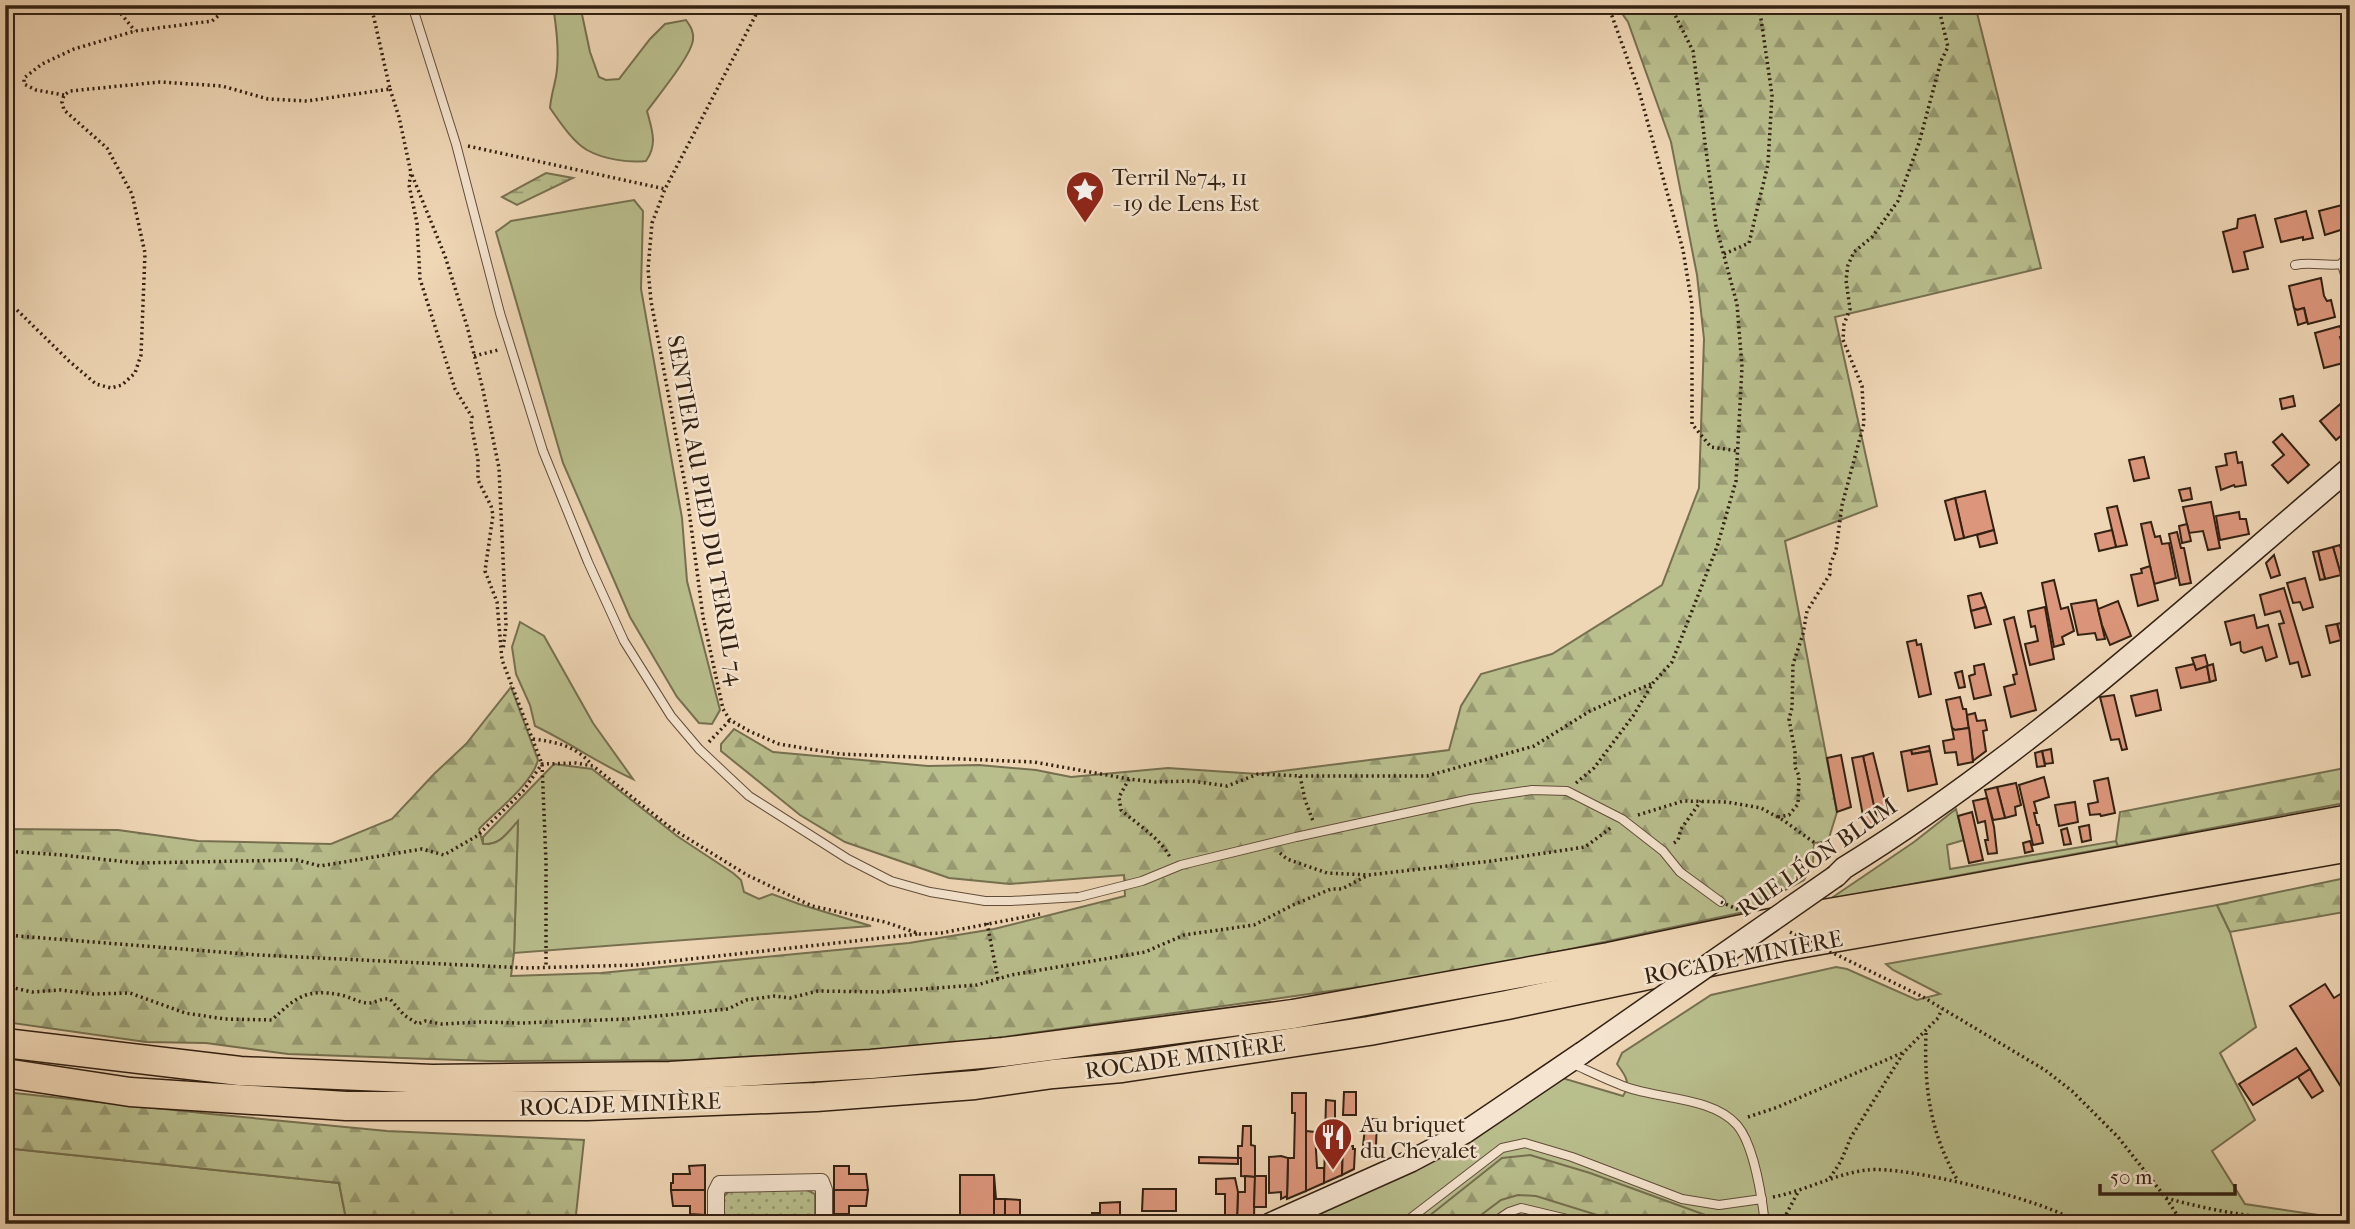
<svg xmlns="http://www.w3.org/2000/svg" width="2355" height="1229" font-family="'IM FELL French Canon',serif">
	<style>
		.grass { fill: #b9be8d; stroke: #767050; stroke-width: 2 }
		.forest { fill: url(#forest-firs); stroke: #767050; stroke-width: 2 }
		.wetland { fill: url(#wetland-marsh); stroke: #767050; stroke-width: 2 }
		.park { fill: url(#park-dots); stroke: #767050; stroke-width: 2 }
		.building { fill: #dc967b; stroke: #332112; stroke-width: 2 }
		.lines { fill: none; stroke-linecap: round; stroke-linejoin: round }
		.lane-casing { stroke: #624e3b; stroke-width: 10 }
		.street-casing { stroke: #624e3b; stroke-width: 18 }
		.secondary-casing { stroke: #332112; stroke-width: 24 }
		.highway-casing { stroke: #332112; stroke-width: 31 }
		.path { stroke: #332112; stroke-width: 3.5; stroke-dasharray: 2 3.5; stroke-linecap: butt }
		.lane { stroke: #f5e4cf; stroke-width: 8 }
		.street { stroke: #f5e4cf; stroke-width: 16 }
		.secondary { stroke: #f5e4cf; stroke-width: 21 }
		.highway { stroke: #efd6b5; stroke-width: 28 }
		.secondary-bridge-casing { stroke: #332112; stroke-width: 24; stroke-linecap: butt }
		.path-bridge { stroke: #332112; stroke-width: 3.5; stroke-dasharray: 2 3.5; stroke-linecap: butt }
		.secondary-bridge { stroke: #f5e4cf; stroke-width: 21 }
		.labels { text-anchor: middle; stroke-width: 5; stroke-linejoin: round; paint-order: stroke }
		.poi-label { font-size: 23px; fill: #332112; stroke: #f5e4cf; text-anchor: start }
		.street-label { font-size: 23px; fill: #332112; stroke: #f5e4cf }
	</style>
	<defs>
		<pattern id="forest-firs" width="22" height="20" patternUnits="userSpaceOnUse" patternTransform="scale(1.75)"><rect width="22" height="20" fill="#b9be8d"/><path d="M5 1l3.5 6h-7zM16 11l3.5 6h-7z" fill="#979a72"/></pattern>
		<pattern id="wetland-marsh" width="20" height="14" patternUnits="userSpaceOnUse" patternTransform="scale(1.75)"><rect width="20" height="14" fill="#b9be8d"/><path d="M1 5h8M5 5V1M11 12h8M15 12V8" fill="none" stroke="#979a72"/></pattern>
		<pattern id="park-dots" width="8" height="8" patternUnits="userSpaceOnUse" patternTransform="scale(1.75)"><rect width="8" height="8" fill="#b9be8d"/><path d="M2 2h.1M6 6h.1" fill="none" stroke="#979a72" stroke-width="1.8" stroke-linecap="round"/></pattern>
	</defs>
	<rect width="100%" height="100%" fill="#efd6b5"/>
	<filter id="stains"><feTurbulence type="fractalNoise" baseFrequency=".00286" numOctaves="4"/><feColorMatrix values="0 0 0 0 .2 0 0 0 0 .09 0 0 0 0 .02 0 0 0 .5 -.17"/></filter>
	<radialGradient id="worn" r=".72"><stop offset=".6" stop-color="#630" stop-opacity="0"/><stop offset="1" stop-color="#630" stop-opacity=".3"/></radialGradient>
	<g class="grass">
		<path d="M553 5H580L590 52 599 77 606 80 619 79 650 39 665 24 686 20C691 27 694 32 693 40 691 56 658 96 647 111 652 130 658 144 646 161 628 163 603 159 587 150 572 141 560 122 550 108 551 94 556 82 557 69 559 48 556 26 553 5Z"/>
		<polygon points="634,200 643,211 641,289 682,518 687,581 720,710 712,724 699,723 677,697 630,617 563,463 496,232 511,221"/>
		<path d="M520 622 544 636 593 723 633 779C599 764 569 742 535 726L530 705 516 674 512 647Z"/>
		<path d="M554 764 592 769 677 836 733 873 741 880 744 892 759 899 772 894 799 904 871 926 514 953 518 822C506 833 501 845 483 844V837Z"/>
		<polygon points="1956,809 1964,840 1947,845 1950,869 2116,841 2118,846 1830,899 1914,842"/>
		<path d="M2217 905 2230 932 2256 1027 2220 1053 2255 1120 2212 1151 2245 1204 2318 1215 2322 1220 2350 1224H1298L1367 1192 1559 1077 1623 1096C1631 1083 1626 1076 1617 1064L1622 1053 1711 995 1836 967 1847 969 1917 1000 1940 994 1893 970 1886 964Z"/>
		<polygon points="5,1148 339,1183 347,1224 5,1224"/>
	</g>
	<g class="forest">
		<path d="M1616 5H1975L2041 268 1835 317 1877 506 1785 541 1837 812 1828 841 1814 843 1813 863 1804 880 1744 912 1501 964 1401 981 939 1046 690 1060 488 1061 288 1054 206 1043 146 1042 5 1022V829L118 830 198 841 331 844 392 819 434 774 466 744 511 687 538 760C532 784 496 811 479 829L483 844C501 845 507 833 518 821L514 953 511 976 601 973 909 943 994 929 1125 896 1124 875 1010 884 949 878 845 842 800 815 721 751V744L734 729 773 752 928 766 979 765 1036 770 1071 777 1168 768 1258 774 1449 750 1461 706 1481 674 1552 654 1662 585 1699 488 1704 339 1697 275 1671 142 1628 22Z"/>
		<polygon points="2350,767 2350,802 2118,846 2116,841 2120,812"/>
		<polygon points="2350,877 2350,911 2230,932 2217,905"/>
		<polygon points="5,1092 211,1114 387,1131 584,1140 575,1224 347,1224 339,1183 5,1148"/>
		<polygon points="1530,1155 1590,1173 1730,1224 1626,1224 1536,1196 1518,1195 1501,1200 1469,1224 1419,1224 1502,1158"/>
	</g>
	<polygon class="wetland" points="546,173 573,178 517,205 502,197"/>
	<polygon class="park" points="731,1190 807,1190 815,1194 815,1224 724,1224 724,1196"/>
	<g class="building">
		<polygon points="2350,200 2350,227 2325,235 2319,211 2346,204 2345,201"/>
		<polygon points="2306,211 2313,238 2303,240 2303,237 2281,242 2275,219"/>
		<polygon points="2255,215 2263,247 2244,252 2248,269 2233,272 2223,232 2237,228 2238,219"/>
		<polygon points="2321,278 2324,296 2327,301 2331,300 2335,317 2308,324 2304,308 2297,310 2294,308 2289,286"/>
		<polygon points="2294,308 2297,310 2304,308 2307,322 2298,325"/>
		<polygon points="2340,326 2343,336 2340,337 2347,362 2324,368 2315,333"/>
		<polygon points="2293,396 2295,406 2282,409 2280,399"/>
		<polygon points="2350,396 2350,428 2336,440 2320,421"/>
		<polygon points="2282,434 2309,465 2288,483 2272,465 2284,455 2273,442"/>
		<polygon points="2236,452 2238,463 2242,462 2246,485 2235,487 2234,485 2221,490 2216,467 2227,465 2225,454"/>
		<polygon points="2144,457 2149,478 2134,481 2129,460"/>
		<polygon points="2190,488 2192,499 2182,501 2179,490"/>
		<polygon points="1985,491 1994,530 1964,538 1955,498"/>
		<polygon points="1955,498 1964,538 1955,540 1945,501"/>
		<polygon points="2211,502 2220,548 2208,550 2203,531 2189,533 2183,507"/>
		<polygon points="2117,506 2127,545 2116,547 2107,508"/>
		<polygon points="2239,512 2240,519 2246,519 2249,534 2220,540 2216,516"/>
		<polygon points="2151,522 2155,537 2160,536 2162,544 2169,543 2176,578 2154,584 2141,524"/>
		<polygon points="2187,524 2191,541 2182,543 2179,526"/>
		<polygon points="1994,530 1997,543 1980,547 1977,535"/>
		<polygon points="2112,530 2116,547 2099,551 2095,534"/>
		<polygon points="2177,532 2181,548 2184,548 2191,583 2180,585 2169,534"/>
		<polygon points="2340,545 2347,573 2341,575 2333,547"/>
		<polygon points="2333,547 2341,575 2325,579 2318,551"/>
		<polygon points="2318,551 2325,579 2320,580 2313,552"/>
		<polygon points="2274,555 2280,575 2271,578 2266,563"/>
		<polygon points="2150,566 2158,600 2138,606 2131,575 2142,573 2141,569"/>
		<polygon points="2305,578 2313,607 2303,610 2300,602 2293,603 2287,583"/>
		<polygon points="2054,580 2061,609 2068,607 2074,631 2062,637 2064,644 2054,647 2042,583"/>
		<polygon points="2284,588 2310,675 2302,677 2298,662 2290,664 2279,624 2284,623 2280,611 2265,615 2260,595"/>
		<polygon points="2345,591 2350,611 2350,638 2341,640 2337,624 2348,621 2341,592"/>
		<polygon points="1981,593 1986,607 1971,611 1968,596"/>
		<polygon points="2096,600 2105,639 2097,640 2095,633 2078,635 2071,604"/>
		<polygon points="2118,601 2131,636 2110,645 2102,625 2098,609"/>
		<polygon points="1986,607 1991,624 1975,628 1971,611"/>
		<polygon points="2045,607 2054,659 2030,665 2025,644 2038,641 2035,626 2031,627 2028,611"/>
		<polygon points="2254,615 2257,628 2268,625 2277,657 2266,661 2262,647 2244,653 2241,651 2240,642 2231,645 2225,622"/>
		<polygon points="2014,617 2036,710 2011,717 2004,687 2015,684 2013,675 2017,674 2004,620"/>
		<polygon points="2337,624 2341,640 2330,643 2326,626"/>
		<polygon points="1916,640 1917,645 1921,644 1931,694 1919,697 1907,642"/>
		<polygon points="2205,655 2208,666 2196,670 2192,658"/>
		<polygon points="1984,664 1991,695 1974,699 1969,676 1975,674 1974,666"/>
		<polygon points="2194,664 2196,670 2207,666 2210,682 2181,688 2176,668"/>
		<polygon points="2213,664 2216,680 2210,682 2207,666"/>
		<polygon points="1962,671 1965,687 1959,688 1955,673"/>
		<polygon points="2157,690 2161,710 2136,716 2131,696"/>
		<polygon points="2114,695 2127,749 2122,750 2119,739 2111,740 2100,697"/>
		<polygon points="1960,697 1963,709 1966,709 1969,728 1955,730 1952,728 1946,700"/>
		<polygon points="1975,713 1977,721 1985,720 1987,730 1983,731 1986,751 1973,761 1967,715"/>
		<polygon points="1952,728 1955,730 1969,728 1973,762 1958,765 1956,752 1945,753 1943,741 1954,739"/>
		<polygon points="1929,746 1930,751 1912,754 1911,750"/>
		<polygon points="2051,749 2053,763 2045,764 2042,751"/>
		<polygon points="1911,750 1912,754 1930,751 1937,784 1908,791 1901,752"/>
		<polygon points="2042,751 2045,766 2037,767 2035,753"/>
		<polygon points="1873,753 1887,809 1875,812 1863,756"/>
		<polygon points="1841,755 1851,807 1837,812 1827,758"/>
		<polygon points="1863,756 1878,824 1865,826 1852,758"/>
		<polygon points="2044,777 2049,797 2034,802 2037,813 2034,813 2037,825 2039,825 2043,843 2033,845 2019,785"/>
		<polygon points="2108,778 2115,813 2101,816 2100,814 2090,815 2088,804 2098,802 2094,781"/>
		<polygon points="2016,783 2021,805 2015,807 2016,815 2005,818 1997,787"/>
		<polygon points="1997,787 2005,818 1993,820 1985,790"/>
		<polygon points="1987,798 1994,827 1997,853 1988,854 1985,840 1988,840 1985,821 1978,823 1973,801"/>
		<polygon points="2075,802 2078,822 2059,826 2055,805"/>
		<polygon points="1972,812 1983,860 1969,863 1958,816"/>
		<polygon points="2089,825 2091,840 2082,842 2079,827"/>
		<polygon points="2067,828 2071,844 2064,845 2061,830"/>
		<polygon points="2030,841 2033,851 2025,853 2023,843"/>
		<polygon points="2325,984 2334,998 2350,988 2350,1101 2290,1006"/>
		<polygon points="2296,1048 2310,1069 2253,1105 2239,1084"/>
		<polygon points="2310,1069 2323,1091 2312,1098 2298,1077"/>
		<polygon points="1344,1092 1356,1092 1356,1115 1343,1115"/>
		<polygon points="1292,1093 1306,1093 1306,1191 1287,1199 1288,1158 1294,1158 1295,1113 1292,1113"/>
		<polygon points="1326,1100 1335,1101 1335,1148 1343,1148 1342,1175 1324,1183"/>
		<polygon points="1366,1119 1377,1119 1376,1146 1363,1146"/>
		<polygon points="1243,1126 1251,1126 1251,1145 1255,1146 1255,1177 1241,1176 1241,1158 1238,1158 1238,1146 1242,1146"/>
		<polygon points="1306,1131 1315,1132 1317,1168 1324,1168 1324,1183 1306,1191"/>
		<polygon points="1343,1146 1353,1146 1353,1149 1355,1149 1354,1169 1342,1175"/>
		<polygon points="1281,1156 1288,1158 1287,1196 1281,1199 1281,1192 1269,1193 1269,1157"/>
		<polygon points="1199,1157 1238,1158 1238,1164 1199,1163"/>
		<polygon points="705,1165 705,1190 671,1190 671,1183 673,1183 673,1174 690,1174 689,1166"/>
		<polygon points="834,1166 849,1166 849,1174 866,1174 868,1190 834,1190"/>
		<rect x="960" y="1175" width="34" height="49"/>
		<polygon points="994,1175 996,1199 1005,1199 1005,1224 994,1224"/>
		<polygon points="1245,1176 1255,1177 1254,1218 1237,1218 1238,1192 1245,1192"/>
		<polygon points="1266,1176 1266,1207 1254,1207 1255,1176"/>
		<polygon points="1235,1178 1238,1192 1237,1218 1225,1218 1225,1194 1216,1194 1216,1179"/>
		<polygon points="1143,1189 1176,1189 1176,1211 1142,1211"/>
		<polygon points="671,1190 705,1190 705,1215 690,1214 690,1206 673,1206"/>
		<polygon points="834,1190 868,1190 866,1206 849,1206 849,1214 834,1214"/>
		<polygon points="1005,1199 1020,1200 1020,1224 1005,1224"/>
		<polygon points="1120,1202 1120,1224 1092,1224 1092,1213 1100,1213 1100,1203"/>
	</g>
	<g class="lines">
		<g class="lane-casing">
			<g id="lane">
				<polyline points="412,5 456,144 500,313 543,451 588,562 624,641 671,716 699,749 749,796 848,859 891,881 930,892 985,901 1011,901 1079,897 1142,881 1181,865 1296,837 1471,799 1532,790 1567,791 1622,819 1663,851 1680,872 1721,902"/>
				<path d="M2295 265C2313 261 2331 268 2348 263"/>
				<path d="M1571 1063C1589 1071 1607 1080 1626 1087 1658 1099 1713 1097 1737 1125 1754 1145 1762 1198 1765 1224"/>
				<polyline points="2322,1220 2350,1221"/>
				<polyline points="1403,1224 1502,1148 1525,1143 1572,1157 1682,1199 1719,1205 1762,1199"/>
				<polyline points="1491,1224 1509,1212 1521,1208 1588,1224"/>
			</g>
		</g>
		<g class="street-casing">
			<g id="street">
				<polyline points="2346,264 2350,277"/>
				<polyline points="716,1224 716,1192 720,1184 821,1182 824,1190 824,1224"/>
			</g>
		</g>
		<g class="secondary-casing">
			<g id="secondary">
				<path d="M1836 876 1844 868C2027 755 2186 607 2350 468"/>
				<polyline points="1270,1224 1411,1161 1464,1133 1582,1053"/>
			</g>
		</g>
		<g class="highway-casing">
			<g id="highway">
				<polyline points="5,1043 240,1071 432,1079 670,1076 871,1064 1003,1052 1293,1014 1609,957 1776,922 1947,893 2350,819"/>
				<polyline points="5,1073 130,1092 346,1106 587,1106 816,1097 975,1085 1053,1074 1122,1068 1369,1031 1507,1005 1781,947 2350,847"/>
			</g>
		</g>
		<g class="path">
			<polyline points="114,5 135,31"/>
			<polyline points="761,5 665,189 652,223 648,269 651,301 687,495 703,617 723,709 730,720 749,731 779,744 840,754 1034,762 1129,779 1155,782 1191,781 1227,786 1258,774 1300,776 1427,776 1534,746 1590,711 1653,683"/>
			<polyline points="1608,5 1639,91 1683,250 1692,305 1692,424 1711,447 1738,451"/>
			<polyline points="2263,7 2268,5"/>
			<polyline points="390,89 399,117 411,173 409,185 417,223 420,279 455,389 472,417 471,424 478,459 478,480 491,506 493,515 485,571 497,602 502,660 542,764 546,862 546,968"/>
			<polyline points="64,95 36,90 24,84 24,78 42,64 74,49 135,31 212,21 231,5"/>
			<polyline points="468,146 665,189"/>
			<polyline points="412,175 445,256 467,326 483,390 499,468 506,625 503,650"/>
			<polyline points="1724,254 1749,243 1768,164 1772,95 1759,5"/>
			<polyline points="17,310 69,361 96,384 111,388 122,385 135,373 141,355 145,253 132,194 107,148 64,110 62,102 64,95 70,91 160,82 222,86 268,99 307,101 390,89 371,5"/>
			<polyline points="474,356 498,350"/>
			<path d="M533 739C557 742 576 746 592 765"/>
			<polyline points="709,742 730,720"/>
			<polyline points="1300,776 1305,800 1313,821"/>
			<path d="M1129 779 1119 797 1121 810C1138 825 1159 837 1170 857"/>
			<polyline points="1576,783 1594,768 1633,716 1653,683 1672,662 1717,547 1736,481 1742,367 1737,304 1716,226 1693,51 1670,5"/>
			<polyline points="1638,815 1683,801 1727,802 1761,808 1783,820 1830,854"/>
			<polyline points="1778,817 1789,815 1798,804 1799,776 1795,767 1795,752 1789,719 1792,708 1793,664 1803,634 1807,611 1830,574 1830,565 1836,550 1842,505 1864,423 1862,386 1843,340 1844,324 1850,309 1846,280 1848,265 1854,252 1872,237 1898,201 1919,143 1941,61 1948,47 1938,5"/>
			<polyline points="1674,843 1678,840 1681,829 1701,801"/>
			<polyline points="5,851 62,855 137,863 297,860 320,866 422,849 444,855 477,836 523,791 542,764 576,763 593,766 671,828 747,875 812,906 885,922 920,934 941,933 1040,914"/>
			<polyline points="1280,853 1287,859 1327,873 1368,875 1492,861 1585,847 1612,827"/>
			<polyline points="987,923 998,979"/>
			<polyline points="5,935 258,955 526,968 636,965 918,934"/>
			<path d="M5 986 32 992 61 990 93 994 130 993 185 1013 225 1019 272 1020C296 997 307 988 341 995 350 997 360 1003 368 1003 376 1003 381 998 390 999L404 1015 418 1024 425 1021 442 1024 480 1022 522 1023 627 1019 728 1009 746 1000 775 996 790 998 818 991 882 992 977 985 1011 975 1145 952 1184 935 1254 925 1293 905 1331 889H1342L1368 875"/>
			<polyline points="1923,997 2045,1070 2072,1091 2118,1137 2166,1198 2183,1224"/>
			<path d="M1926 1033C1924 1088 1930 1133 1958 1181"/>
			<polyline points="1748,1117 1778,1107 1902,1053"/>
			<polyline points="1830,1178 1841,1161 1851,1137 1904,1052 1938,1018 1942,1009"/>
			<path d="M1773 1197C1805 1191 1834 1174 1867 1170 1905 1165 2050 1201 2080 1224"/>
			<path d="M2166 1198C2213 1211 2263 1220 2312 1220"/>
			<polyline points="1781,1224 1798,1192"/>
			<path d="M1831 1224C1882 1210 1937 1220 1989 1224"/>
			<polyline points="2241,1224 2252,1216"/>
		</g>
		<use href="#lane" class="lane"/>
		<use href="#street" class="street"/>
		<use href="#secondary" class="secondary"/>
		<use href="#highway" class="highway"/>
		<g class="secondary-bridge-casing">
			<polyline id="secondary-bridge" points="1582,1053 1836,876"/>
		</g>
		<g class="path-bridge">
			<polyline points="1721,902 1748,914"/>
			<polyline points="1790,932 1923,997"/>
		</g>
		<use href="#secondary-bridge" class="secondary-bridge"/>
	</g>
	<defs>
		<g id="sight-pin" transform="scale(2.0125)"><path d="M0 17L-7.5 6A9.5 9.5 0 1 1 7.5 6Z" fill="#8f2418" stroke="#f5e4cf"/><path d="M0-6L1.8-2.2L6-1.7L2.9 1.2L3.7 5.4L0 3.3L-3.7 5.4L-2.9 1.2L-6-1.7L-1.8-2.2Z" fill="#fff"/></g>
		<g id="restaurant-pin" transform="scale(2.0125)"><path d="M0 17L-7.5 6A9.5 9.5 0 1 1 7.5 6Z" fill="#8f2418" stroke="#f5e4cf"/><path d="M-5-6h1v4h1v-4h1v4h1v-4h1v5L-1.5 .5V6h-2V.5L-5-1ZM5-6V6H3V1.5H1.5Q1.5-4 5-6Z" fill="#fff"/></g>
	</defs>
	<g fill-rule="evenodd">
		<use href="#sight-pin" x="1085" y="190"/>
		<use href="#restaurant-pin" x="1333" y="1137"/>
	</g>
	<g class="labels">
		<g class="poi-label">
			<text x="1112" y="185">Terril №74, 11<tspan x="1112" dy="26">- 19 de Lens Est</tspan></text>
			<text x="1360" y="1132">Au briquet<tspan x="1360" dy="26">du Chevalet</tspan></text>
		</g>
		<g class="street-label">
			<text transform="translate(706 510) rotate(80)" y="8">SENTIER AU PIED DU TERRIL 74</text>
			<text transform="translate(1817 857) rotate(-35)" y="8">RUE LÉON BLUM</text>
			<text transform="translate(1743 957) rotate(-11)" y="8">ROCADE MINIÈRE</text>
			<text transform="translate(1185 1057) rotate(-8)" y="8">ROCADE MINIÈRE</text>
			<text transform="translate(620 1104) rotate(-2)" y="8">ROCADE MINIÈRE</text>
		</g>
	</g>
	<rect width="2355" height="1229" fill="none" stroke="#efd6b5" stroke-width="28"/>
	<rect x="7" y="7" width="2341" height="1215" fill="none" stroke="#332112" stroke-width="3.5"/>
	<rect x="14" y="14" width="2327" height="1201" fill="none" stroke="#332112" stroke-width="2"/>
	<path d="M2100 1184v10h135v-10" fill="none" stroke="#332112" stroke-width="3.5"/>
	<text x="2110" y="1184" font-size="21" fill="#332112" stroke="#f5e4cf" stroke-width="5" paint-order="stroke">50 m</text>
	<rect width="100%" height="100%" filter="url(#stains)"/>
	<rect width="100%" height="100%" fill="url(#worn)"/>
</svg>
